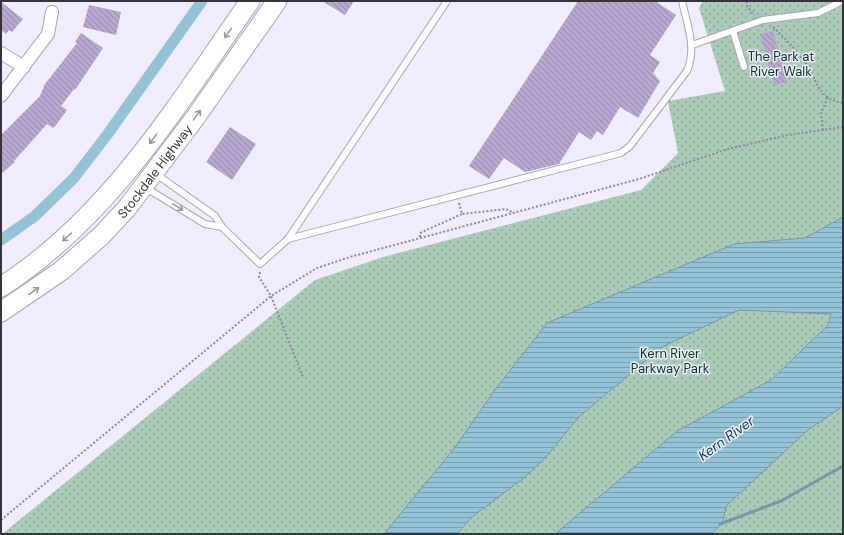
<svg xmlns="http://www.w3.org/2000/svg" width="844" height="535" font-family="'DM Sans',sans-serif">
	<style>
		.park { fill: url(#park-dots) }
		.water { fill: url(#water-rules); stroke: #7898a8 }
		.lines { fill: none; stroke-linecap: round; stroke-linejoin: round }
		.stream { stroke: #7898a8; stroke-width: 3 }
		.canal { stroke: #95c3d6; stroke-width: 11 }
		.building { fill: url(#building-back-hatch) }
		.lane-casing { stroke: #aba4bb; stroke-width: 8 }
		.street-casing { stroke: #aba4bb; stroke-width: 14 }
		.primary-casing { stroke: #aba4bb; stroke-width: 21 }
		.path { stroke: #8e8a96; stroke-width: 2; stroke-dasharray: 2 2; stroke-linecap: butt }
		.lane { stroke: #fff; stroke-width: 6 }
		.street { stroke: #fff; stroke-width: 12 }
		.primary { stroke: #fff; stroke-width: 19 }
		.oneway { stroke: #9a999e }
		.labels { text-anchor: middle; stroke-width: 3; stroke-linejoin: round; paint-order: stroke }
		.park-label { font-size: 13px; fill: #003823; stroke: #f0ecfb }
		.street-label { font-size: 13px; fill: #36333c; stroke: #f0ecfb }
		.water-label { font-size: 14px; font-style: italic; fill: #04465b; stroke: #f0ecfb }
	</style>
	<defs>
		<pattern id="park-dots" width="8" height="8" patternUnits="userSpaceOnUse"><rect width="8" height="8" fill="#aacbb8"/><path d="M2 2h.1M6 6h.1" fill="none" stroke="#8ba597" stroke-width="1.8" stroke-linecap="round"/></pattern>
		<pattern id="water-rules" width="6" height="5" patternUnits="userSpaceOnUse"><rect width="6" height="5" fill="#95c3d6"/><path d="M0 2.5h6" fill="none" stroke="#7a9faf"/></pattern>
		<pattern id="building-back-hatch" width="6" height="6" patternUnits="userSpaceOnUse"><rect width="6" height="6" fill="#b6a8ce"/><path d="M-1 5l2 2M0 0l6 6M5-1l2 2" fill="none" stroke="#9589a8"/></pattern>
	</defs>
	<rect width="100%" height="100%" fill="#f0ecfb"/>
	<polygon class="park" points="703,1 843,1 843,534 2,534 315,280 383,257 641,190 678,153 668,101 725,91 699,8"/>
	<polygon class="water" points="843,217 843,406 808,430 727,505 722,523 712,534 555,534 677,431 771,380 828,325 831,314 739,310 662,347 579,417 547,456 525,477 471,518 457,534 384,534 456,446 494,391 547,323 734,244 805,238"/>
	<g class="lines">
		<polyline class="stream" points="720,524 781,501 843,466"/>
		<polyline class="canal" points="1,240 35,216 74,178 107,135 202,1"/>
	</g>
	<g class="building">
		<polygon points="322,1 354,1 345,15"/>
		<polygon points="578,1 655,1 676,15 650,55 660,62 653,73 660,81 638,118 620,107 603,135 597,131 591,140 579,132 559,164 525,172 504,158 489,179 469,166"/>
		<polygon points="1,2 23,19 12,32 9,30 6,34 1,30"/>
		<polygon points="89,5 121,12 116,35 83,27"/>
		<polygon points="773,31 787,82 774,85 760,34"/>
		<polygon points="81,33 103,48 75,90 74,89 61,106 67,110 56,125 53,128 47,124 14,161 15,162 1,174 1,135 40,96 45,84 77,43 75,42"/>
		<polygon points="230,127 256,144 232,180 206,162"/>
	</g>
	<g class="lines">
		<g class="lane-casing">
			<g id="lane">
				<polyline points="733,31 744,67"/>
				<polyline points="692,45 763,20 818,13 842,1"/>
				<polyline points="156,174 215,216 222,227 260,264 288,239 447,1"/>
				<polyline points="146,188 205,224 222,227"/>
				<path d="M288 239 621 153 630 146 687 71C697 48 687 24 682 1"/>
			</g>
		</g>
		<g class="street-casing">
			<g id="street">
				<polyline points="1,53 24,67"/>
				<polyline points="1,96 48,34 52,12"/>
			</g>
		</g>
		<g class="primary-casing">
			<g id="primary">
				<path d="M1 287C110 217 177 105 250 1"/>
				<path id="s1" d="M1 312 61 271 101 236 127 208 195 118 277 1"/>
			</g>
		</g>
		<g class="path">
			<polyline points="747,1 747,6 754,15"/>
			<path d="M773 27C785 38 795 49 805 62 818 80 816 98 843 103"/>
			<polyline points="823,130 821,113 828,97"/>
			<polyline points="459,203 462,214 506,209 512,212"/>
			<polyline points="420,237 420,233 462,214"/>
			<polyline points="260,272 259,277 271,296 303,377"/>
			<polyline points="1,520 271,296 317,268 350,257 639,179 728,149 788,135 843,127"/>
		</g>
		<use href="#lane" class="lane"/>
		<use href="#street" class="street"/>
		<use href="#primary" class="primary"/>
	</g>
	<defs><path id="oneway-shaft" d="M-6 0H5M1.5-3L5.5 0L1.5 3" fill="none" stroke-width="1.6" stroke-linecap="round" stroke-linejoin="round"/></defs>
	<g class="oneway">
		<use href="#oneway-shaft" transform="translate(228 33) rotate(125)"/>
		<use href="#oneway-shaft" transform="translate(197 115) rotate(-55)"/>
		<use href="#oneway-shaft" transform="translate(153 139) rotate(126)"/>
		<use href="#oneway-shaft" transform="translate(178 207) rotate(32)"/>
		<use href="#oneway-shaft" transform="translate(67 237) rotate(138)"/>
		<use href="#oneway-shaft" transform="translate(34 291) rotate(-35)"/>
	</g>
	<g class="labels">
		<g class="park-label">
			<text x="781" y="61">The Park at<tspan x="781" dy="15">River Walk</tspan></text>
			<text x="670" y="358">Kern River<tspan x="670" dy="15">Parkway Park</tspan></text>
		</g>
		<g class="street-label">
			<text dy="5" stroke="none"><textPath href="#s1" startOffset="210">Stockdale Highway</textPath></text>
		</g>
		<g class="water-label">
			<text transform="translate(726 438) rotate(-36)" y="5">Kern River</text>
		</g>
	</g>
	<rect width="844" height="535" fill="none" stroke="#36333c" stroke-width="4"/>
</svg>
